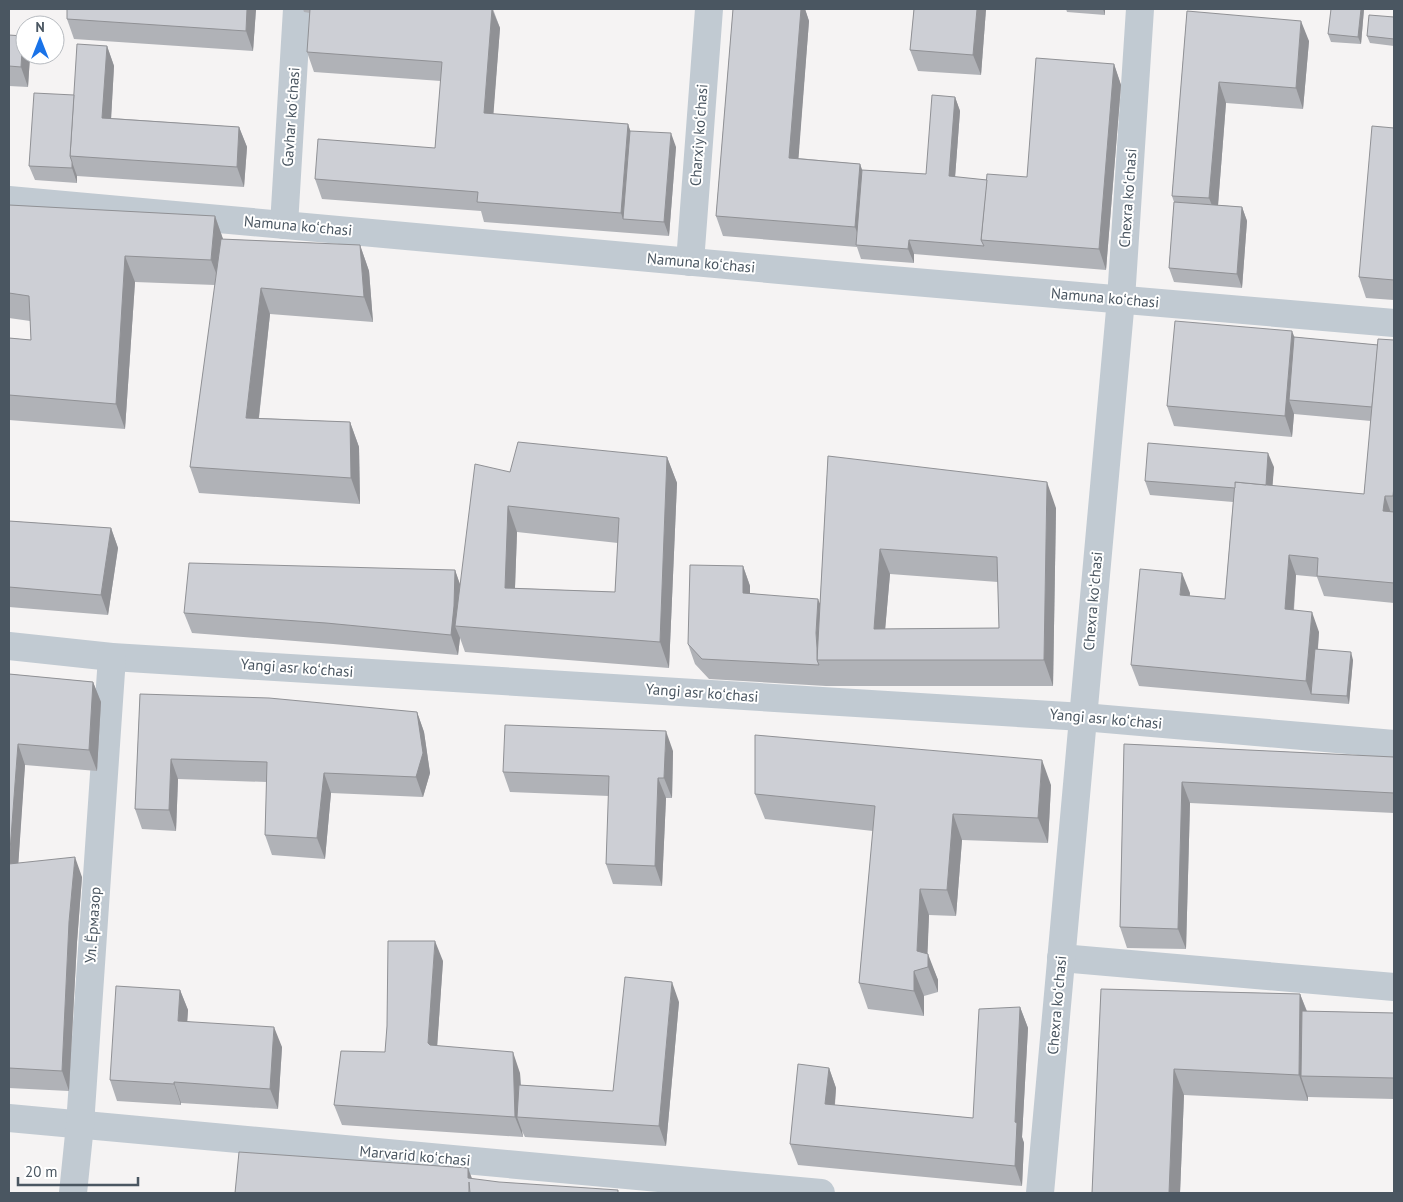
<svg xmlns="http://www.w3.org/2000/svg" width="1403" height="1202" font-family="'PT Sans',sans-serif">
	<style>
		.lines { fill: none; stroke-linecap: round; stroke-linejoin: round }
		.street { stroke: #c1cad2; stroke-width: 28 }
		.wall { fill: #b0b2b7; fill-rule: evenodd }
		.shaded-wall { fill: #909195 }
		.building { fill: #cdcfd5; stroke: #909195; fill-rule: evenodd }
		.labels { text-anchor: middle; stroke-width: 4; stroke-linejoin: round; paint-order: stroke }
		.street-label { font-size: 15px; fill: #4a5661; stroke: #fff }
	</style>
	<rect width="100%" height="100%" fill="#f5f3f3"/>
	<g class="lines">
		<g class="street">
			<polyline points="9,200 868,278 1394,323"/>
			<polyline points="284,225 297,9"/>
			<polyline points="690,262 709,9"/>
			<polyline points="9,646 112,657 1083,717 1394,744"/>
			<polyline points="1061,958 1394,987"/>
			<polyline points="9,1118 821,1193"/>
			<polyline points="73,1193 80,1125 112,657"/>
			<polyline points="1040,1193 1121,299 1140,9"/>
		</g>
	</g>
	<g class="wall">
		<polygon points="67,9 256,9 253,51 74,39 67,19"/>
		<polygon points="303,9 493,9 500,28 493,114 628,124 630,131 676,147 669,236 484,222 481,211 322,199 315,179 435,148 441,81 314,72 307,52 310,13 304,12"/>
		<polygon points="733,9 805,9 809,21 798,158 860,164 862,170 926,174 955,97 960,111 955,177 987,180 1027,177 1114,64 1121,85 1106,270 914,254 914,263 861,259 857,247 723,236 716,216"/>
		<polygon points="914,9 986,9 981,75 918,71 910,50"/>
		<polygon points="1066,9 1105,9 1105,15 1067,12"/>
		<polygon points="1364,9 1361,44 1331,42 1328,34"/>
		<polygon points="1187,11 1309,41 1303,109 1226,103 1218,205 1242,207 1247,221 1242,288 1174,282 1169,268 1174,202 1172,196"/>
		<polygon points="1394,17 1394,46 1370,43 1367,36"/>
		<polygon points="9,35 23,36 25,41 25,55 30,56 28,87 9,86"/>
		<polygon points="107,46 114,66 111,118 239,127 247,147 244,187 77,176 77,183 35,180 29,166 74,95"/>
		<polygon points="1394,128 1394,300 1366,298 1359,277"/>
		<polygon points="9,205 215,216 223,239 360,245 369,271 373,322 270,314 259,418 350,422 359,447 360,504 199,493 190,467 215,285 135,282 125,429 9,420 9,338 31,340 30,321 9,318"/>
		<polygon points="1294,337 1378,345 1394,340 1394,603 1324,596 1317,577 1296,575 1294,610 1319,632 1318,649 1353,660 1349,704 1139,686 1131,665 1190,593 1189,596 1225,599 1233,502 1150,495 1145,481 1274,467 1272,486 1364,494 1371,421 1294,414 1292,437 1174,426 1167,406"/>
		<path d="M828 456 1056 508 1053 686H826L709 679 695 664 688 644 743 566 750 586V593L820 603ZM890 574 998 582 999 628 885 629Z"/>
		<path d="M667 457 677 483 669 668 465 652 460 638 458 655 333 644 192 633 184 613 455 570 460 585 510 472ZM517 532 618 543 615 592 515 588Z"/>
		<polygon points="9,521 111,528 118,548 108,615 9,607"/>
		<polygon points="9,674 93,682 101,702 97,771 25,765 18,863 82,877 77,942 69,1091 9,1088"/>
		<polygon points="140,694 417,712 424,732 430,773 423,797 331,793 325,859 272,855 265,835 267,782 178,779 176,831 142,829 135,809"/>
		<polygon points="1124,744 1394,757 1394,813 1190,803 1186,949 1127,948 1120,927"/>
		<polygon points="673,751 672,798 666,798 662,886 613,884 606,864 609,796 510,792 503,772"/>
		<polygon points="1051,785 1048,843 962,840 956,916 929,915 927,954 938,980 938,992 924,996 924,1016 868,1009 859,983 873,831 765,819 755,794"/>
		<polygon points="443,961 437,1046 520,1073 521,1085 613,1091 679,1002 666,1146 525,1137 522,1131 523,1137 342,1125 334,1105 385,1052"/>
		<polygon points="1101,989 1300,994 1307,1011 1394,1013 1394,1099 1308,1097 1308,1101 1184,1095 1180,1193 1092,1193"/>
		<polygon points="180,990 188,1010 187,1021 282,1047 278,1109 181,1103 181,1105 117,1101 110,1080"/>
		<polygon points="1020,1007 1028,1028 1022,1137 1024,1143 1022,1186 798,1165 790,1144 829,1068 836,1088 835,1105 973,1118"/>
	</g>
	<g class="shaded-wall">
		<polygon points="247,9 256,9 253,51 246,31"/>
		<polygon points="492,9 500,28 492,133 484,113"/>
		<polygon points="801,9 805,9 809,21 797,178 789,158"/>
		<polygon points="977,9 986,9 981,75 973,55"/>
		<polygon points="1103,9 1105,9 1105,15"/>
		<polygon points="1361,9 1364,9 1361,44 1358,37"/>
		<polygon points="1301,21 1309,41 1303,109 1296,88"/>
		<polygon points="23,36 25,41 25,55 30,55 30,56 28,87 21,67"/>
		<polygon points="107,46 114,66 110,138 102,118"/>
		<polygon points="1114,64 1121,85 1106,270 1099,249"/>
		<polygon points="1219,82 1226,103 1217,218 1209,198"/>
		<polygon points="955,97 960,111 954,191 949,176"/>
		<polygon points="628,124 635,145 623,219 621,213"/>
		<polygon points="239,127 247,147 244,187 237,167"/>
		<polygon points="671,133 676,147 669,236 664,222"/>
		<polygon points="72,162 77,176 77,183 72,168"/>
		<polygon points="860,164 867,184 862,245 855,227"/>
		<polygon points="1242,207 1247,221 1242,288 1237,274"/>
		<polygon points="215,216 224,242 221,286 211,260"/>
		<polygon points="909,240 914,254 914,263 908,249"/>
		<polygon points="360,245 369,271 373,322 364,297"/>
		<polygon points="125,256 135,282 125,429 116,404"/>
		<polygon points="261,288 270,314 256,443 246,418"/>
		<polygon points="1292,331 1300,351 1289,400 1294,414 1292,437 1285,416"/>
		<polygon points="350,422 359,447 360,504 351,478"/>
		<polygon points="1268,453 1274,467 1271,505 1265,491"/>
		<polygon points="667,457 677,483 669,668 660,642"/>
		<polygon points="1047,482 1056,508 1053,686 1044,660"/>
		<polygon points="1385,496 1392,516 1383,511"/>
		<polygon points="508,506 517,532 514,614 505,588"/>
		<polygon points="111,528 118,548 108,615 101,595"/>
		<polygon points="880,549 890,574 883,654 874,629"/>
		<polygon points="1289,555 1296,575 1292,630 1285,609"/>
		<polygon points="743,566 750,586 750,613 743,593"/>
		<polygon points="455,570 462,590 455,626 460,638 458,655 451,635"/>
		<polygon points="1182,573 1190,593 1188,616 1180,595"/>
		<polygon points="818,599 826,619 818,660 816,633"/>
		<polygon points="1312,612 1319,632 1314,694 1311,694 1306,681"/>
		<polygon points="1351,652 1353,660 1349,704 1347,696"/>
		<polygon points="93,682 101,702 97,771 89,750"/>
		<polygon points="417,712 424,732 430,773 423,797 416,777"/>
		<polygon points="666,731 673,751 672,798 664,778"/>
		<polygon points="18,744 25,765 17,884 9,864"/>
		<polygon points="171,759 178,779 176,831 169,810"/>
		<polygon points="1042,760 1051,785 1048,843 1038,818"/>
		<polygon points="324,773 331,793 325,859 317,838"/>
		<polygon points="658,778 666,798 662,886 655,866"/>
		<polygon points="1182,782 1190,803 1186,949 1178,929"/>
		<polygon points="953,814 962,840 956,916 947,890"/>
		<polygon points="75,857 82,877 77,942 69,1091 62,1071 69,922"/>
		<polygon points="920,889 929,915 927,967 917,951"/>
		<polygon points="435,941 443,961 436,1063 428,1043"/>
		<polygon points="928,954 938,980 938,992 928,967"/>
		<polygon points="914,971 924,996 924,1016 914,991"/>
		<polygon points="672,982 679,1002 666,1146 659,1126"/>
		<polygon points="180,990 188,1010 186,1041 178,1021"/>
		<polygon points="1300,994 1310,1020 1301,1076 1308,1097 1308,1101 1299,1075"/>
		<polygon points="1020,1007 1028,1028 1022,1137 1024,1143 1022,1186 1015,1166 1015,1122"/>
		<polygon points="274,1027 282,1047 278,1109 270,1089"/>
		<polygon points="513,1052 520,1073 522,1117 517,1117 522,1131 523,1137 515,1117"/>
		<polygon points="829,1068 836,1088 833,1125 825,1104"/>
		<polygon points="1174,1069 1184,1095 1180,1193 1169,1193"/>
		<polygon points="174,1082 181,1103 181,1105 174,1084"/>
		<polygon points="468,1168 476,1189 468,1178"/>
	</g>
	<g class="building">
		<polygon points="67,9 247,9 246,31 67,19"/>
		<polygon points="310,9 492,9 484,113 628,124 621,213 477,202 478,192 315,179 318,139 435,148 442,62 307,52"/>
		<polygon points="733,9 801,9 789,158 860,164 855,227 716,216"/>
		<polygon points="914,9 977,9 973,55 910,50"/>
		<polygon points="1331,9 1361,9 1358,37 1328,34"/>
		<polygon points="1187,11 1301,21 1296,88 1219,82 1209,198 1172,196"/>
		<polygon points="1369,15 1394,17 1394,39 1367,36"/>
		<polygon points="9,35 23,36 21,67 9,66"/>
		<polygon points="77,44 107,46 102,118 239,127 237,167 70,156"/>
		<polygon points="1036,58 1114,64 1099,249 981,240 987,174 1027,177"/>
		<polygon points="34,93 74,95 70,156 72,162 72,168 29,166"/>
		<polygon points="932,95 955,97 949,176 987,180 981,240 984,246 909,240 908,249 856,245 862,170 926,174"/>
		<polygon points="1372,126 1394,128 1394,280 1359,277"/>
		<polygon points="630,131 671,133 664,222 623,219"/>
		<polygon points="1174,202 1242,207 1237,274 1169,268"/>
		<polygon points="9,205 215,216 211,260 125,256 116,404 9,395 9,338 31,340 29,296 9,293"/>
		<polygon points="221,239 360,245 364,297 261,288 246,418 350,422 351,478 190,467"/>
		<polygon points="1175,321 1292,331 1285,416 1167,406"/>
		<polygon points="1294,337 1378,345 1372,407 1289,400"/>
		<polygon points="1378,339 1394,340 1394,486 1393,496 1385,496 1383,511 1394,512 1394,583 1317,576 1318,558 1289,555 1285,609 1312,612 1306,681 1131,665 1140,569 1182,573 1180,595 1225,599 1235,482 1364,494"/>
		<path d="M518 442 667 457 660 642 455 626 475 464 510 472ZM508 506 619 518 615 592 505 588Z"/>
		<polygon points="1148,443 1268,453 1266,485 1235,482 1235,488 1145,481"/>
		<path d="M828 456 1047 482 1044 660H817ZM880 549 997 557 999 628 874 629Z"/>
		<polygon points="9,521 111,528 101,595 9,587"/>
		<polygon points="189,563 455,570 454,606 451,635 326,623 184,613"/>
		<polygon points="690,565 743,566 743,593 818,599 816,633 817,648 817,660 819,665 702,659 688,644"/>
		<polygon points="1315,649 1351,652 1347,696 1311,694"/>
		<polygon points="9,674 93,682 89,750 18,744 9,864 75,857 69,922 62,1071 9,1068"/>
		<polygon points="140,694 269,698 417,712 423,753 416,777 324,773 317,838 265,835 267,762 171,759 169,810 135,809"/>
		<polygon points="505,725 666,731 664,778 658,778 655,866 606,864 609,776 503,772"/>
		<polygon points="755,735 1042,760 1038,818 953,814 947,890 920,889 917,951 928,954 928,967 914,971 914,991 859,983 875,806 755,794"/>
		<polygon points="1124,744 1394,757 1394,793 1182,782 1178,929 1120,927"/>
		<polygon points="388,941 435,941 428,1043 430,1045 513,1052 515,1117 334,1105 341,1051 385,1052 387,1026"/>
		<polygon points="625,977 672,982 659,1126 517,1117 519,1085 613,1091"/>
		<polygon points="116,986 180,990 178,1021 274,1027 270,1089 174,1082 174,1084 110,1080"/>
		<polygon points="1101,989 1300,994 1299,1075 1174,1069 1169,1193 1092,1193"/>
		<polygon points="1020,1007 1015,1122 1017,1123 1015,1166 790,1144 798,1064 829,1068 825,1104 973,1118 979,1009"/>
		<polygon points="1302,1011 1394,1013 1394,1078 1301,1076"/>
		<polygon points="239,1152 468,1168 468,1178 499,1182 618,1190 618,1193 470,1193 469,1182 469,1193 235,1193"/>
	</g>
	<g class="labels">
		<g class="street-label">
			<text transform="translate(291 117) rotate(-86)" y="5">Gavhar koʻchasi</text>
			<text transform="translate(699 135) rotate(-86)" y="5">Charxiy koʻchasi</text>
			<text transform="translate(1128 198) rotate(-86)" y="5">Chexra koʻchasi</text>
			<text transform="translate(298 226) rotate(5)" y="5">Namuna koʻchasi</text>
			<text transform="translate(701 263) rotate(5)" y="5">Namuna koʻchasi</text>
			<text transform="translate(1105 298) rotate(5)" y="5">Namuna koʻchasi</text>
			<text transform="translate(1093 601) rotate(-85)" y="5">Chexra koʻchasi</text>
			<text transform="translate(297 668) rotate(4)" y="5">Yangi asr koʻchasi</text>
			<text transform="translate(702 693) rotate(4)" y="5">Yangi asr koʻchasi</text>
			<text transform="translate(1106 719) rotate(5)" y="5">Yangi asr koʻchasi</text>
			<text transform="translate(93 925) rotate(-86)" y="5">Ул. Ёрмазор</text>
			<text transform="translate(1057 1005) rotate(-85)" y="5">Chexra koʻchasi</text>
			<text transform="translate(415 1156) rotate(5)" y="5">Marvarid koʻchasi</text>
		</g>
	</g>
	<rect width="1403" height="1202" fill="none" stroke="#4a5661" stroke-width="20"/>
	<g transform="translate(40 40)"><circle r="24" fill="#ffffff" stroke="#b7bbc0"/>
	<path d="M0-4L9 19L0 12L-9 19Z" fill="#1a73e8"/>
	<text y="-8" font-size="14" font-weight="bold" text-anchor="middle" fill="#4a5661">N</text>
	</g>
	<path d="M18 1177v8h120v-8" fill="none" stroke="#4a5661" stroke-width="2.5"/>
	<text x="25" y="1177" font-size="15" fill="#4a5661" stroke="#ffffff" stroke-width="4" paint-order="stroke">20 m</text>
</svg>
